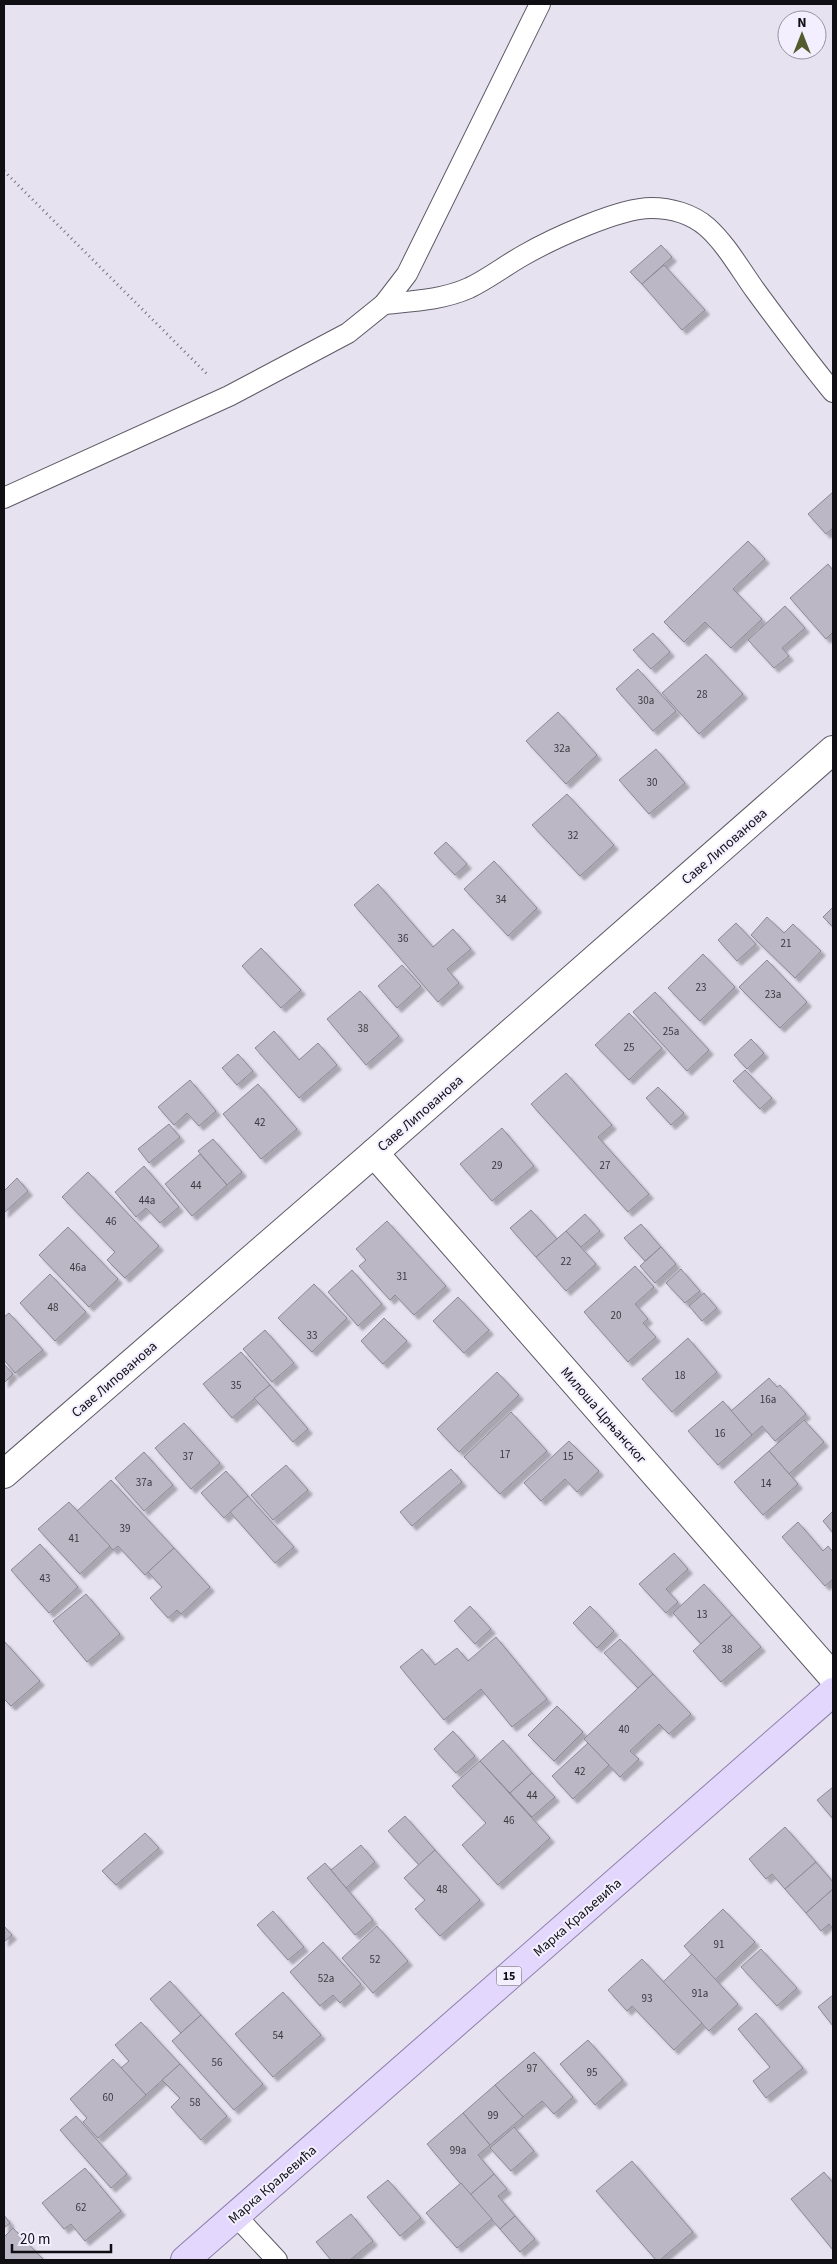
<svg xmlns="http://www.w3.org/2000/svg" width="837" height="2264" font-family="'Source Sans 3',sans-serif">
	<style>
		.building { fill: #bbb7c5; stroke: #8c8996; filter: url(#shadow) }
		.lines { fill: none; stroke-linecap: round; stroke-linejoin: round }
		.service-casing { stroke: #5e5a66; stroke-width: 22 }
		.minor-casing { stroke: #5e5a66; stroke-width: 30 }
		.primary-casing { stroke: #8d7faa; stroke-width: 30 }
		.path { stroke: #75737c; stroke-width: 3; stroke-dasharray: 1 4; stroke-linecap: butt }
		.service { stroke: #fff; stroke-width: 20 }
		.minor { stroke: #fff; stroke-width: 28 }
		.primary { stroke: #e3d7fd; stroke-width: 28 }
		.labels { text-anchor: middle; stroke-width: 4; stroke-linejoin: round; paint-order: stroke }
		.number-label { font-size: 11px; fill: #3b3940 }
		.shield { fill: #f3effe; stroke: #54525a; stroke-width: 1 }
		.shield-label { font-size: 12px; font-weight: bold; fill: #100f14 }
		.street-label { font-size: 14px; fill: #100f14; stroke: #f3effe }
	</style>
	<defs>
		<filter id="shadow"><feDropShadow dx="4.5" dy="4.5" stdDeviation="1" flood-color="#0004"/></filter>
	</defs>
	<rect width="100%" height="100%" fill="#e6e2f0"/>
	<g class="building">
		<polygon points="661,245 672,257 642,284 630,272"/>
		<polygon points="664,265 705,310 682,330 642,284"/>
		<polygon points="833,492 833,528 826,534 808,514"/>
		<polygon points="748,541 765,559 733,589 762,619 731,648 705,622 684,642 664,622"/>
		<polygon points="828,564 833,570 833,632 826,639 790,598"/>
		<polygon points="785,606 805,628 782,648 789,656 774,668 748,640"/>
		<polygon points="653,633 670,652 651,669 633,650"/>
		<polygon points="706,654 743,694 699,734 662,693"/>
		<polygon points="638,669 676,711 653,731 616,689"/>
		<polygon points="558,712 597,755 566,784 526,741"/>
		<polygon points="656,749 685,783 649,814 619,780"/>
		<polygon points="567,794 614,845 580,876 532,825"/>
		<polygon points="446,842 467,864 455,875 434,853"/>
		<polygon points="494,861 537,908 508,936 464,889"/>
		<polygon points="378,884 433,947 453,929 471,949 447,969 459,983 438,1002 354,905"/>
		<polygon points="833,907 833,927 823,917"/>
		<polygon points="767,917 784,933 793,924 821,951 795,978 751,935"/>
		<polygon points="736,923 756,944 737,961 718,940"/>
		<polygon points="261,948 301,990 281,1008 242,966"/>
		<polygon points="703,954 735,987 700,1021 668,988"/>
		<polygon points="767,960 807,1002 780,1028 739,987"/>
		<polygon points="402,965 421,986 397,1008 378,986"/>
		<polygon points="360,991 399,1036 366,1065 327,1019"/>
		<polygon points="655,992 709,1050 687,1071 633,1012"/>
		<polygon points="629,1013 662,1048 629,1080 595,1045"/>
		<polygon points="274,1031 299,1060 318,1043 337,1065 299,1098 255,1048"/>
		<polygon points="751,1039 764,1053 747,1069 734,1055"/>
		<polygon points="238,1054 253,1071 237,1085 222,1068"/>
		<polygon points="745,1070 772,1098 760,1109 733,1081"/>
		<polygon points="566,1073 612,1125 598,1137 649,1194 628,1212 531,1104"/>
		<polygon points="190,1080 216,1111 199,1126 187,1113 174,1125 158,1107"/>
		<polygon points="258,1084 297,1129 261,1159 223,1114"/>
		<polygon points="658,1087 684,1113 671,1125 646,1098"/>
		<polygon points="169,1124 180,1137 149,1163 138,1149"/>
		<polygon points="502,1128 534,1166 492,1201 460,1164"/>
		<polygon points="213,1139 242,1172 227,1185 198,1151"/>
		<polygon points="200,1154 227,1185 192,1216 165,1184"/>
		<polygon points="144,1166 179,1207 160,1223 146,1208 136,1217 115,1192"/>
		<polygon points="88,1172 159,1246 125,1278 107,1260 115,1252 62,1197"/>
		<polygon points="17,1178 28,1191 4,1213 4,1191"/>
		<polygon points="531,1210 557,1239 536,1257 510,1228"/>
		<polygon points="585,1214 600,1231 581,1247 566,1231"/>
		<polygon points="387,1221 446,1286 414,1315 395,1295 390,1300 359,1266 366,1260 356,1249"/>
		<polygon points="641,1224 661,1247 645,1261 624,1238"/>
		<polygon points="68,1227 118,1279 89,1307 39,1255"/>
		<polygon points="566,1231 596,1264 566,1291 536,1257"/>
		<polygon points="661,1247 676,1264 655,1283 640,1266"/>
		<polygon points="635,1266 654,1287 635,1304 648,1319 643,1323 656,1337 628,1362 584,1312"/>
		<polygon points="681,1269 700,1291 685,1303 666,1283"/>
		<polygon points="352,1270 382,1304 358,1326 328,1292"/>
		<polygon points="50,1274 86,1312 55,1341 20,1303"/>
		<polygon points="314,1284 347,1318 312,1352 278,1318"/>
		<polygon points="704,1293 717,1308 702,1321 689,1306"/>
		<polygon points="458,1297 489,1330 464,1353 433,1321"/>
		<polygon points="9,1313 43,1350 15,1373 4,1360 4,1317"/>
		<polygon points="384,1318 407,1341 383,1364 361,1341"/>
		<polygon points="265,1330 294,1363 272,1382 243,1349"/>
		<polygon points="688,1338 717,1372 672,1412 642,1379"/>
		<polygon points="241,1352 270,1385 232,1418 203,1384"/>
		<polygon points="4,1364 13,1374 4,1383"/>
		<polygon points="497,1372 519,1395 459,1452 437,1429"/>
		<polygon points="769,1378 777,1387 780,1385 806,1414 775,1441 762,1426 752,1435 731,1411"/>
		<polygon points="270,1385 308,1429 293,1442 254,1398"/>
		<polygon points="723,1401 752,1435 718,1465 688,1431"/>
		<polygon points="511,1412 547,1451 500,1494 464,1457"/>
		<polygon points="804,1420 824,1442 789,1474 769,1451"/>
		<polygon points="184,1423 220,1463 191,1489 155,1448"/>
		<polygon points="569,1441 599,1471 577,1492 565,1479 541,1501 524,1483"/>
		<polygon points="769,1451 798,1484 763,1515 734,1482"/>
		<polygon points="144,1452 173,1485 144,1511 115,1478"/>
		<polygon points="286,1465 308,1490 273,1520 251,1495"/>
		<polygon points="451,1469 462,1482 412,1526 400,1512"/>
		<polygon points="226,1471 248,1496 224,1518 201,1493"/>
		<polygon points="111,1480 174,1548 145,1575 118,1546 113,1550 77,1511"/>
		<polygon points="248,1496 294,1547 275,1563 230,1512"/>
		<polygon points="69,1502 110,1546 80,1574 38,1529"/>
		<polygon points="833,1511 833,1533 823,1521"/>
		<polygon points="798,1522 823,1551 828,1546 833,1552 833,1579 825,1586 782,1537"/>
		<polygon points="40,1544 78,1587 49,1613 11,1570"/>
		<polygon points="174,1548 210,1587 181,1614 177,1610 168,1618 150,1598 162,1587 148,1572"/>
		<polygon points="674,1553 688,1569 666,1589 678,1602 666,1613 639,1584"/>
		<polygon points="704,1584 732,1615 701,1644 673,1613"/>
		<polygon points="86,1594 120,1634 87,1662 53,1621"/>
		<polygon points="470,1606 491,1629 475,1644 454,1621"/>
		<polygon points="590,1606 614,1631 597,1648 573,1623"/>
		<polygon points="732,1615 761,1647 721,1682 693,1651"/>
		<polygon points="496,1637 547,1699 512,1727 481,1689 444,1720 400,1667 422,1649 435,1665 457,1648 468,1661"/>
		<polygon points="620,1639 653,1674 638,1688 604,1653"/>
		<polygon points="4,1641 40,1681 11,1706 4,1699"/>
		<polygon points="653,1674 691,1714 669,1734 659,1724 630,1751 639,1759 620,1777 584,1739"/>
		<polygon points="557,1706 583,1732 554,1761 528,1735"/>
		<polygon points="453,1731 475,1756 456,1773 434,1749"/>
		<polygon points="503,1740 532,1773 510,1793 480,1761"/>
		<polygon points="588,1743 609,1765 573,1799 552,1776"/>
		<polygon points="480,1761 550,1838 498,1885 462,1845 486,1823 452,1786"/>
		<polygon points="532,1773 555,1797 532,1817 510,1793"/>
		<polygon points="833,1787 833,1819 817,1800"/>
		<polygon points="405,1816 435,1850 419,1865 388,1831"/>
		<polygon points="785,1827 816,1862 785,1889 772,1874 766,1879 749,1859"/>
		<polygon points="145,1833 159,1848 116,1885 102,1871"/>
		<polygon points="361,1845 375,1862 346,1888 331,1870"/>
		<polygon points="435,1850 480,1900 440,1936 415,1909 425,1900 404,1878"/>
		<polygon points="816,1862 833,1882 833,1889 806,1913 785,1889"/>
		<polygon points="325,1863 373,1920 355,1935 307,1878"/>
		<polygon points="833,1889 833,1929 829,1924 821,1931 806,1913"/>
		<polygon points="723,1909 755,1942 715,1980 684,1946"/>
		<polygon points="273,1911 304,1947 288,1960 257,1925"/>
		<polygon points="4,1926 12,1935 4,1942"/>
		<polygon points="377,1926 408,1961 373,1993 342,1958"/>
		<polygon points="323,1942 361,1984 340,2003 333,1995 320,2006 290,1972"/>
		<polygon points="761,1949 797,1988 777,2006 741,1967"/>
		<polygon points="692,1954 738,2004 709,2031 663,1982"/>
		<polygon points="642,1959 702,2023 674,2050 632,2006 627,2011 608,1990"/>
		<polygon points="170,1981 201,2015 181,2033 150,1999"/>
		<polygon points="283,1992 321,2035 273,2077 235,2034"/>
		<polygon points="833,1995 833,2026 818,2007"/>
		<polygon points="756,2013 803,2068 766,2098 753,2081 770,2067 738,2029"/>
		<polygon points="201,2015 263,2084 234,2110 172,2041"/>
		<polygon points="141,2022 180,2064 146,2095 121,2068 129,2061 115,2045"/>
		<polygon points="588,2040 623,2080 595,2105 560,2064"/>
		<polygon points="534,2052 573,2097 554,2114 542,2101 523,2117 495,2085"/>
		<polygon points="113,2059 146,2095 98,2138 83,2122 87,2118 70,2099"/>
		<polygon points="180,2064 227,2116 201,2140 171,2107 180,2098 162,2080"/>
		<polygon points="495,2085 523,2117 490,2145 463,2113"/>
		<polygon points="463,2113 490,2145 478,2155 494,2174 470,2195 427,2144"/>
		<polygon points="76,2116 127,2174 111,2188 60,2130"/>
		<polygon points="514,2127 534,2151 511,2171 490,2148"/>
		<polygon points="632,2161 693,2232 660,2260 656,2260 596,2191"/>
		<polygon points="85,2168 121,2211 85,2241 71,2224 64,2229 42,2203"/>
		<polygon points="824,2172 833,2183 833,2250 791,2199"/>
		<polygon points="494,2174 507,2189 498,2196 515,2216 500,2229 470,2195"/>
		<polygon points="388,2180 421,2218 400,2236 367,2197"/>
		<polygon points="461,2183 492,2219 457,2248 426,2213"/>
		<polygon points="351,2214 373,2241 350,2260 331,2260 316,2242"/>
		<polygon points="4,2215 10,2223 4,2228"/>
		<polygon points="515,2216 535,2239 520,2252 500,2229"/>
		<polygon points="13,2228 44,2260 4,2260 4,2237"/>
	</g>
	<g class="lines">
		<g class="service-casing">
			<g id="service">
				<path d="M384 304C413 301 442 300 469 288 488 279 506 265 524 255 552 239 619 208 651 208 671 208 692 214 707 227 726 244 740 269 755 290 780 324 806 359 833 392"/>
				<polyline points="4,498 229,396 348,333 384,304 407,274 540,4"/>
				<polyline points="236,2216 277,2260"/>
			</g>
		</g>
		<g class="minor-casing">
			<g id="minor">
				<polyline points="374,1153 833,1677"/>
				<polyline points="4,1474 374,1153 833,750"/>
			</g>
		</g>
		<g class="primary-casing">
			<polyline id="primary" points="185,2260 833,1692"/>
		</g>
		<polyline class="path" points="4,171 209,376"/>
		<use href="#service" class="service"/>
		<use href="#minor" class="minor"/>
		<use href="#primary" class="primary"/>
	</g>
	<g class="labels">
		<g class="number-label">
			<text x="702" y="698">28</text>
			<text x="646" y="704">30a</text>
			<text x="562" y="752">32a</text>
			<text x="652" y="786">30</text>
			<text x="573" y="839">32</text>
			<text x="501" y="903">34</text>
			<text x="403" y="942">36</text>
			<text x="786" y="947">21</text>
			<text x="701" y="991">23</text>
			<text x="773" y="998">23a</text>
			<text x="363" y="1032">38</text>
			<text x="671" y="1035">25a</text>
			<text x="629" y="1051">25</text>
			<text x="260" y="1126">42</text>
			<text x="497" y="1169">29</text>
			<text x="605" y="1169">27</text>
			<text x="196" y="1189">44</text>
			<text x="147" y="1204">44a</text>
			<text x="111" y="1225">46</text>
			<text x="566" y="1265">22</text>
			<text x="78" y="1271">46a</text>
			<text x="402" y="1280">31</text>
			<text x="53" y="1311">48</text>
			<text x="616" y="1319">20</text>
			<text x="312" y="1339">33</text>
			<text x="680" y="1379">18</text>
			<text x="236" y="1389">35</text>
			<text x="768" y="1403">16a</text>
			<text x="720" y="1437">16</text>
			<text x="505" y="1458">17</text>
			<text x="188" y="1460">37</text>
			<text x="568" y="1460">15</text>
			<text x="144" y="1486">37a</text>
			<text x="766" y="1487">14</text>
			<text x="125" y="1532">39</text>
			<text x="74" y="1542">41</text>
			<text x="45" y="1582">43</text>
			<text x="702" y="1618">13</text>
			<text x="727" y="1653">38</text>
			<text x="624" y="1733">40</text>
			<text x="580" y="1775">42</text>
			<text x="532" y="1799">44</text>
			<text x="509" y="1824">46</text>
			<text x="442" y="1893">48</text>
			<text x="719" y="1948">91</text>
			<text x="375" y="1963">52</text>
			<text x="326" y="1982">52a</text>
			<text x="700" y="1997">91a</text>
			<text x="647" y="2002">93</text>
			<text x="278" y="2039">54</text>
			<text x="217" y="2066">56</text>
			<text x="532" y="2072">97</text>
			<text x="592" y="2076">95</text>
			<text x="108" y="2101">60</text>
			<text x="195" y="2106">58</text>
			<text x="493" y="2119">99</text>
			<text x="458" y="2154">99a</text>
			<text x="81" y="2211">62</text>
		</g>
		<rect class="shield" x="496.5" y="1966.5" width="25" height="19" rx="4"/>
		<g class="shield-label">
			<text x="509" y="1980">15</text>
		</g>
		<g class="street-label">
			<text transform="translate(724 846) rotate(-41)" y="5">Саве Липованова</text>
			<text transform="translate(420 1113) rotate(-41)" y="5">Саве Липованова</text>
			<text transform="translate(114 1379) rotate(-41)" y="5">Саве Липованова</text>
			<text transform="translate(604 1415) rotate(49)" y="5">Милоша Црњанског</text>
			<text transform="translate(577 1917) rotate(-41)" y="5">Марка Краљевића</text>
			<text transform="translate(272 2184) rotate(-41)" y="5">Марка Краљевића</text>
		</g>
	</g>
	<rect width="837" height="2264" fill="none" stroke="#100f14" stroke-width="10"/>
	<g transform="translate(802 35)"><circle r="24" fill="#f3effe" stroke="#9895a0"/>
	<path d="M0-4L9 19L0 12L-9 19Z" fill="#525b2b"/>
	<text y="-8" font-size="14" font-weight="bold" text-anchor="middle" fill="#100f14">N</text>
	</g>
	<path d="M12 2244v8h99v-8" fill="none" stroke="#100f14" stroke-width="2.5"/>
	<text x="20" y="2244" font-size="15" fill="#100f14" stroke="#f3effe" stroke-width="4" paint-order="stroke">20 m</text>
</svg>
